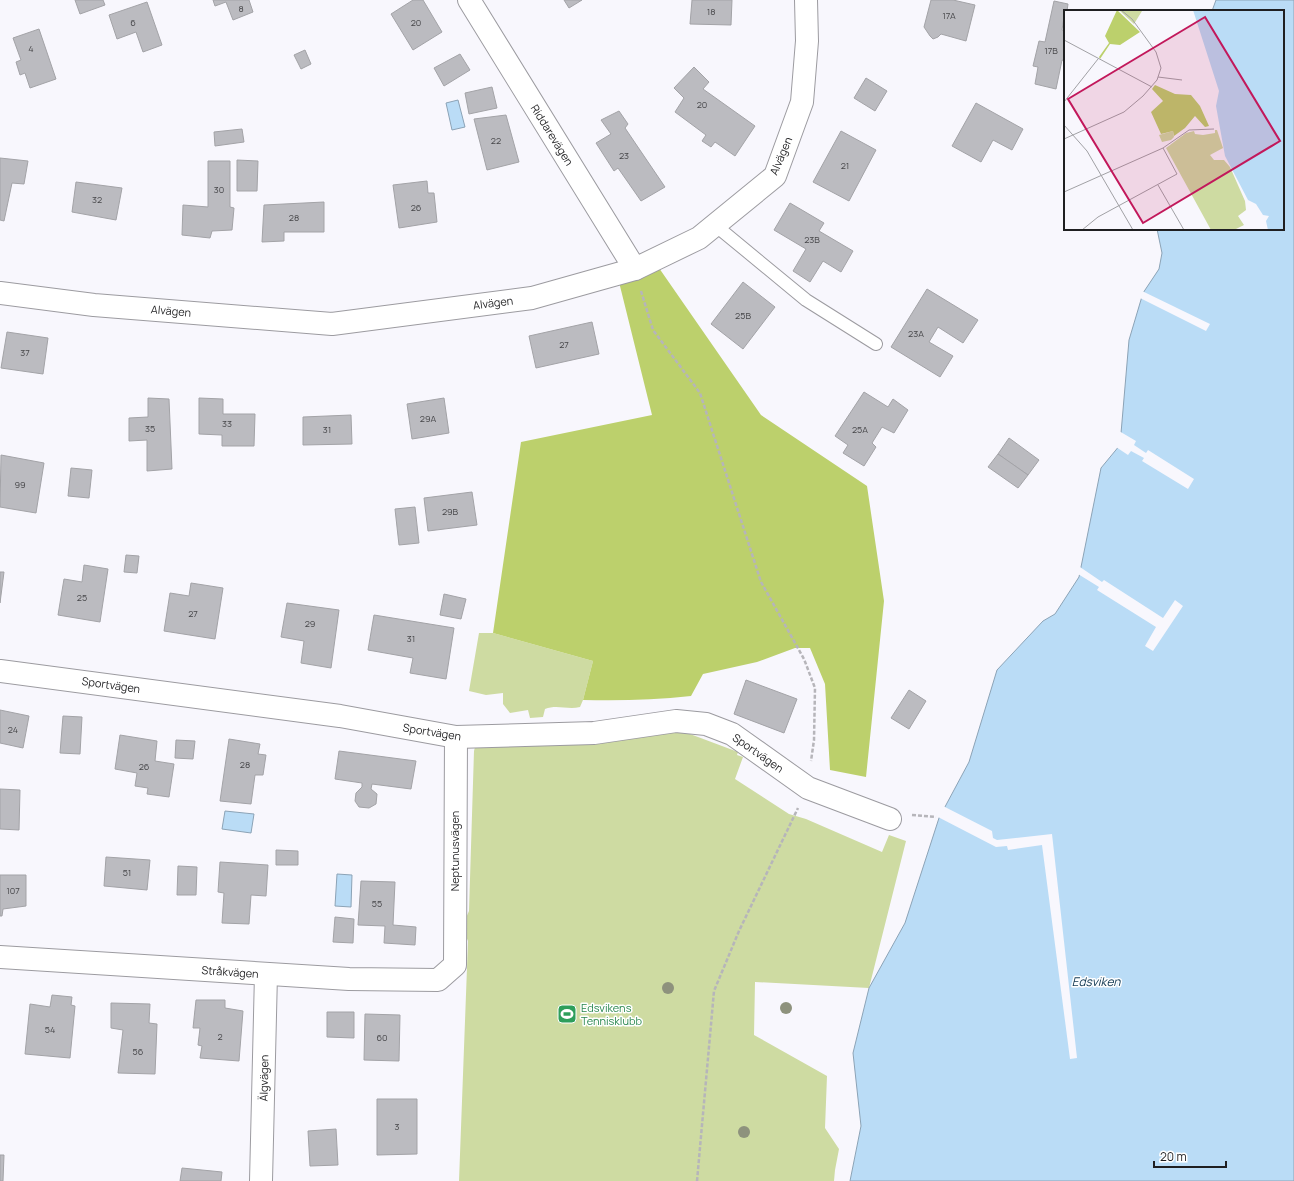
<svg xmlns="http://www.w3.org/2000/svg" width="1294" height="1181" font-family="Manrope,sans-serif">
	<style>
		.green { fill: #cedba2 }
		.forest { fill: #bcd06c }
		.water { fill: #badcf6; stroke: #8ca3b6 }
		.pier { fill: #f8f7fd }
		.building { fill: #bbbbc0; stroke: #a3a3a7 }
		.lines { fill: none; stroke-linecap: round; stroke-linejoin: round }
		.lane-casing { stroke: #9c9ba0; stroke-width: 14 }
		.street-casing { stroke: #9c9ba0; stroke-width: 24 }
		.path { stroke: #b6b5ba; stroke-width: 2.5; stroke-dasharray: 4 2; stroke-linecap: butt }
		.lane { stroke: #fff; stroke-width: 12 }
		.street { stroke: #fff; stroke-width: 22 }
		.tree { fill: #8e927d }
		.labels { text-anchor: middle; stroke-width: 3; stroke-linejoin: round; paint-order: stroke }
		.number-label { font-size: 9px; fill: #464649 }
		.street-label { font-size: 11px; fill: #1f1f21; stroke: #fff }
		.leisure-label { font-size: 11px; fill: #27864d; stroke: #fff; text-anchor: start }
		.water-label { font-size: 12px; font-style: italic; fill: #0f3751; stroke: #fff }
		.inset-road { fill: none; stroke: #a1a1a5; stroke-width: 1 }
		.view { fill: #c2185b; fill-opacity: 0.15; stroke: #c2185b; stroke-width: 2 }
		.inset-edge { fill: none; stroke: #1f1f21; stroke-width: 2 }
	</style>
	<rect width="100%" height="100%" fill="#f8f7fd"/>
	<g class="green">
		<path d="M479 633H493L593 661 583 700 580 707C567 710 557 704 545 709L543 717 530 718 528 710 510 713 503 704V693L486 695 469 691Z"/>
		<polygon points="674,728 738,752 737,755 743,757 735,779 789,814 806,819 882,852 889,835 906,841 869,988 755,982 754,1035 827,1076 825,1128 839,1149 835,1170 834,1181 459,1181 468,941 462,927 469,911 474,751 477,739"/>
	</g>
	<path class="forest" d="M659 268 761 415 867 486 884 601 866 777 830 770 825 684 810 648H795L757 662 703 674 691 696C655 700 619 701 583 700L593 661 493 633 521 442 652 415 619 282Z"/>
	<g class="water">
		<polygon points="1216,0 1294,0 1294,1181 850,1181 861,1126 853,1053 869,988 905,923 939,818 969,762 997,670 1043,621 1055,614 1079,577 1101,468 1120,445 1129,340 1143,293 1159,269 1162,253 1157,229 1283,229 1283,11 1212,11"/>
		<polygon points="458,100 465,127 452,130 446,103"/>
		<polygon points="225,811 254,814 251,833 222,829"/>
		<polygon points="337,874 352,875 351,907 335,906"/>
	</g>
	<g class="pier">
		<polygon points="1142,291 1210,324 1206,331 1140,298"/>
		<polygon points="1119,431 1136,441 1134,445 1146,453 1148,450 1194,479 1188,489 1142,461 1144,458 1131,451 1128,455 1116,447 1118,444"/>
		<polygon points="1080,567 1102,582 1104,580 1163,618 1175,600 1183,606 1153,651 1145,646 1156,627 1097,590 1099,587 1078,574"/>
		<polygon points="943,806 992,831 993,838 997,840 1052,834 1077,1058 1070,1059 1042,845 1008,850 1007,846 996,847 938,817"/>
	</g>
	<g class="building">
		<polygon points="75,0 103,0 105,5 80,14"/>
		<polygon points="213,0 249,0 253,12 233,20 226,2 215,6"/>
		<polygon points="413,0 423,0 442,32 413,50 391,14"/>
		<polygon points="564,0 582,0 569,8"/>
		<polygon points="692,0 732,0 731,25 690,24"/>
		<polygon points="931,0 953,0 975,5 966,41 941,34 938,37 933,39 930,36 924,27"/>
		<polygon points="1054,1 1068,4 1067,11 1065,11 1062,30 1065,31 1065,61 1062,60 1056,89 1035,84 1038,67 1033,66 1039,41 1045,42"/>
		<polygon points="147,2 162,45 143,52 136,32 117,39 109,15"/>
		<polygon points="39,29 56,79 30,88 25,73 20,75 16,62 21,60 13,38"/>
		<polygon points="305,50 311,64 301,69 294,55"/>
		<polygon points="460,54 470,70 444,86 434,68"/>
		<polygon points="694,67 709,82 703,89 755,126 735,156 715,142 711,147 702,141 706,135 675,112 684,98 674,88"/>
		<polygon points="866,78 887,91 875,111 854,98"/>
		<polygon points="492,87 497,108 469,114 465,93"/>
		<polygon points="976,103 1023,129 1012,150 993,140 981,162 952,146"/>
		<polygon points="619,111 628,124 625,128 665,187 641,201 618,168 614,171 596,143 611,134 601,120"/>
		<polygon points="506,115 519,162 487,170 474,119"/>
		<polygon points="242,129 244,142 215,146 214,132"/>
		<polygon points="841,131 876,150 849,201 813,182"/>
		<polygon points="0,158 28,161 24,184 12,183 4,221 0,220"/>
		<polygon points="237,160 258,161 257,191 237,191"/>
		<polygon points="208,161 230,161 230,207 234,208 232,230 212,231 210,238 182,235 183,205 208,207"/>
		<polygon points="427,181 428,193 434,193 437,222 399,228 393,185"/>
		<polygon points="76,182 122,188 116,220 72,212"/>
		<polygon points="324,202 324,232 284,232 284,241 262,242 264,205"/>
		<polygon points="790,203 824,223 819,231 853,251 841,272 823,261 810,282 793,271 806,249 774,230"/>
		<polygon points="743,282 775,307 743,349 711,324"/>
		<polygon points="927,289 978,320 963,343 938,327 929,342 953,356 940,377 891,347"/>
		<polygon points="592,322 599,354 536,368 529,336"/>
		<polygon points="7,332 48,338 43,374 1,368"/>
		<polygon points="864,392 888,407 893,399 908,410 894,433 882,427 872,443 876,447 864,466 843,453 848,445 835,436"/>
		<polygon points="148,398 169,399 172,469 147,471 147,440 129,441 129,418 148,417"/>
		<polygon points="199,398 223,399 223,414 255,414 254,446 222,446 222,435 199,434"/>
		<polygon points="444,398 449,433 412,439 407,404"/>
		<polygon points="351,415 352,444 303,445 303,417"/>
		<polygon points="1009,438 1039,460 1028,475 998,454"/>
		<polygon points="998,454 1028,475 1018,488 988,467"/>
		<polygon points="1,455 44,463 36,513 0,507"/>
		<polygon points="71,468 92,470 89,498 68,496"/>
		<polygon points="472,492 477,525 428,531 424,498"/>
		<polygon points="415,507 419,543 399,545 395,509"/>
		<polygon points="126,555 139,556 137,573 124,572"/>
		<polygon points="84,565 108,569 100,622 58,615 64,579 82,582"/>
		<polygon points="0,572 4,572 0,603"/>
		<polygon points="191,583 223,588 215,639 164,631 170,593 189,596"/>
		<polygon points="444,594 466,599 461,619 440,615"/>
		<polygon points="287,603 339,610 331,668 301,663 304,641 281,637"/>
		<polygon points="374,615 454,628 446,679 410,673 413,658 368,650"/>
		<polygon points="746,680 797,699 784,733 734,714"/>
		<polygon points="909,690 926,701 909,729 891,718"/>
		<polygon points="0,710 29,716 23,748 0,743"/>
		<polygon points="63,716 82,717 80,754 60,753"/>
		<polygon points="120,735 157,741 155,761 174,764 169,797 147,794 148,788 135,786 137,773 115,769"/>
		<polygon points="229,739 260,744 258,754 266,755 263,775 255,775 251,804 220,801"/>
		<polygon points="176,740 195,741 193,759 175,758"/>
		<polygon points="339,751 416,761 411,789 372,784 371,789 377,794 376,804 369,808 359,807 355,801 356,793 362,787 362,783 335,779"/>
		<polygon points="0,789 20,790 19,830 0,829"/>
		<polygon points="276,850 298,851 298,865 276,865"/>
		<polygon points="106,857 150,860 147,890 104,886"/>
		<polygon points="220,862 268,865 266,896 251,895 249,924 222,923 224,893 218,892"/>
		<polygon points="178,866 197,867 196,895 177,895"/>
		<polygon points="0,875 26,875 26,906 3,909 2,916 0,916"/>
		<polygon points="361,881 395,882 393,925 416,927 415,945 384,943 385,926 358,925"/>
		<polygon points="335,917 354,919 353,943 333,942"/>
		<polygon points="52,995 72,997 71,1005 75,1006 70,1058 25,1054 30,1004 50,1007"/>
		<polygon points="196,1000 225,1000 225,1008 243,1011 239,1061 200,1058 202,1046 198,1045 200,1028 193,1028"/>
		<polygon points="111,1003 150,1004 149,1023 157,1024 155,1074 118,1073 123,1030 111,1028"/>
		<polygon points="327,1012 354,1012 354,1038 327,1037"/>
		<polygon points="365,1014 400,1015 399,1061 364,1060"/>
		<polygon points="377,1099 417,1099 417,1154 377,1155"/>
		<polygon points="336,1129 338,1165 310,1166 308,1131"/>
		<polygon points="0,1155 4,1155 3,1181 0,1181"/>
		<polygon points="182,1168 222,1172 221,1181 180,1181"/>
	</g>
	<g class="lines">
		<g class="lane-casing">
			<polyline id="lane" points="715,225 806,300 876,344"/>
		</g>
		<g class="street-casing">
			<g id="street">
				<polyline points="469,0 635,269"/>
				<polyline points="0,293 94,305 332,324 532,298 635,269 699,238 775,176 802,102 807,41 806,0"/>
				<polyline points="0,671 340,716 456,737 594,733 676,721 706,724 732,734 808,788 890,819"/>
				<polyline points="0,957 349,979 438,980 455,965 456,737"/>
				<polyline points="261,1181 266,974"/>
			</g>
		</g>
		<g class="path">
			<polyline points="641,291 653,330 700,393 761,582 804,659 815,688 814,740 811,761"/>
			<polyline points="912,815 936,817"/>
			<polyline points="697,1181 714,991 739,931 798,808"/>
		</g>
		<use href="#lane" class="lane"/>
		<use href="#street" class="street"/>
	</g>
	<g class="tree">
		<circle cx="668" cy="988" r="6"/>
		<circle cx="786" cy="1008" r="6"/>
		<circle cx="744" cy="1132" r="6"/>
	</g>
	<defs>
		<g id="stadium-square" transform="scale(1)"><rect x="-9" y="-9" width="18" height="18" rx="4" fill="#2e9e5b" stroke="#fff"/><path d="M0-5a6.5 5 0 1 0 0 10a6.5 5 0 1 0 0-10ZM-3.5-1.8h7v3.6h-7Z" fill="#fff"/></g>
	</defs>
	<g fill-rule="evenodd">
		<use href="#stadium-square" x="567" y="1014"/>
	</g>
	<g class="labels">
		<g class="number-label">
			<text x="241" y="12">8</text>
			<text x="711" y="15">18</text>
			<text x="949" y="19">17A</text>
			<text x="133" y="26">6</text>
			<text x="416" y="26">20</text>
			<text x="31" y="52">4</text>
			<text x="1051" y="54">17B</text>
			<text x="702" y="108">20</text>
			<text x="496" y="144">22</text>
			<text x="624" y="159">23</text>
			<text x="845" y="169">21</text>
			<text x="219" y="193">30</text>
			<text x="97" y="203">32</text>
			<text x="416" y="211">26</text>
			<text x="294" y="221">28</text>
			<text x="812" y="243">23B</text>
			<text x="743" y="319">25B</text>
			<text x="916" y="337">23A</text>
			<text x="564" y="348">27</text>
			<text x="25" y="356">37</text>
			<text x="428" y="422">29A</text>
			<text x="227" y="427">33</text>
			<text x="150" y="432">35</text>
			<text x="327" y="433">31</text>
			<text x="860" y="433">25A</text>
			<text x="20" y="488">99</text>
			<text x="450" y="515">29B</text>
			<text x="82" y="601">25</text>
			<text x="193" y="617">27</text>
			<text x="310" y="627">29</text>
			<text x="411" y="642">31</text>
			<text x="13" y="733">24</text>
			<text x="245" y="768">28</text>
			<text x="144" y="770">26</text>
			<text x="127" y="876">51</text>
			<text x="13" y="894">107</text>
			<text x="377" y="907">55</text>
			<text x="50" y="1033">54</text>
			<text x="220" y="1040">2</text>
			<text x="382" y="1041">60</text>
			<text x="138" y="1055">56</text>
			<text x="397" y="1130">3</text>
		</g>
		<g class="street-label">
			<text transform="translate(552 135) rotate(58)" y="4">Riddarevägen</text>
			<text transform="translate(781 156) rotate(-67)" y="4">Alvägen</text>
			<text transform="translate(493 303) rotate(-7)" y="4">Alvägen</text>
			<text transform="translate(171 311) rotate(5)" y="4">Alvägen</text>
			<text transform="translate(111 685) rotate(8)" y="4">Sportvägen</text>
			<text transform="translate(432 732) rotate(9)" y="4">Sportvägen</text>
			<text transform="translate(758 753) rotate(35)" y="4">Sportvägen</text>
			<text transform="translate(455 851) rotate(-90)" y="4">Neptunusvägen</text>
			<text transform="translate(230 972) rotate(4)" y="4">Stråkvägen</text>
			<text transform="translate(264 1078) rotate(-89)" y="4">Älgvägen</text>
		</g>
		<g class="leisure-label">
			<text x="581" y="1012">Edsvikens<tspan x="581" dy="13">Tennisklubb</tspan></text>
		</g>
		<g class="water-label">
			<text x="1096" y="986">Edsviken</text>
		</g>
	</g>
	<g transform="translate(1064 10)">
		<rect width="220" height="220" fill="#f8f7fd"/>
		<path d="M55 0H77L78 1 70 14ZM151 120H153L159 138 146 145 150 150H160L166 157 181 191 182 200 174 206 180 215 170 220H147L102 138 122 123 130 121 131 124 139 125 151 123ZM109 121 110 127 107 130 98 132 95 125Z" fill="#cedba2"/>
		<path d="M53 0 76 22 56 35 46 34 36 49 35 47 45 33 41 26ZM91 75 111 84 127 85 136 96 145 116 141 117 131 106 121 118 110 126 109 121 97 124 87 102 99 91 88 79Z" fill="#bcd06c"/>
		<path d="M129 0H220V220H204L202 211 205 206 199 205 192 194 184 190 161 146 152 96 155 81Z" fill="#badcf6"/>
		<path class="inset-road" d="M0 30 88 77M94 67 118 70M0 92 34 49M0 115 23 141 69 220M0 129 60 102 79 86 93 70 97 58 92 42 68 9 57 0M94 175 120 220M0 182 99 138 125 120 150 119M18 220 34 207 113 164 99 138"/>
		<path class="view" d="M141 7 216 131 79 213 4 89Z"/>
		<rect width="220" height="220" class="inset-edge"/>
	</g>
	<path d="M1154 1161v6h72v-6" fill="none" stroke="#1f1f21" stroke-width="2"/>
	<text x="1160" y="1161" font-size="12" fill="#1f1f21" stroke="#ffffff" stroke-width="3" paint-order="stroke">20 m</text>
</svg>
